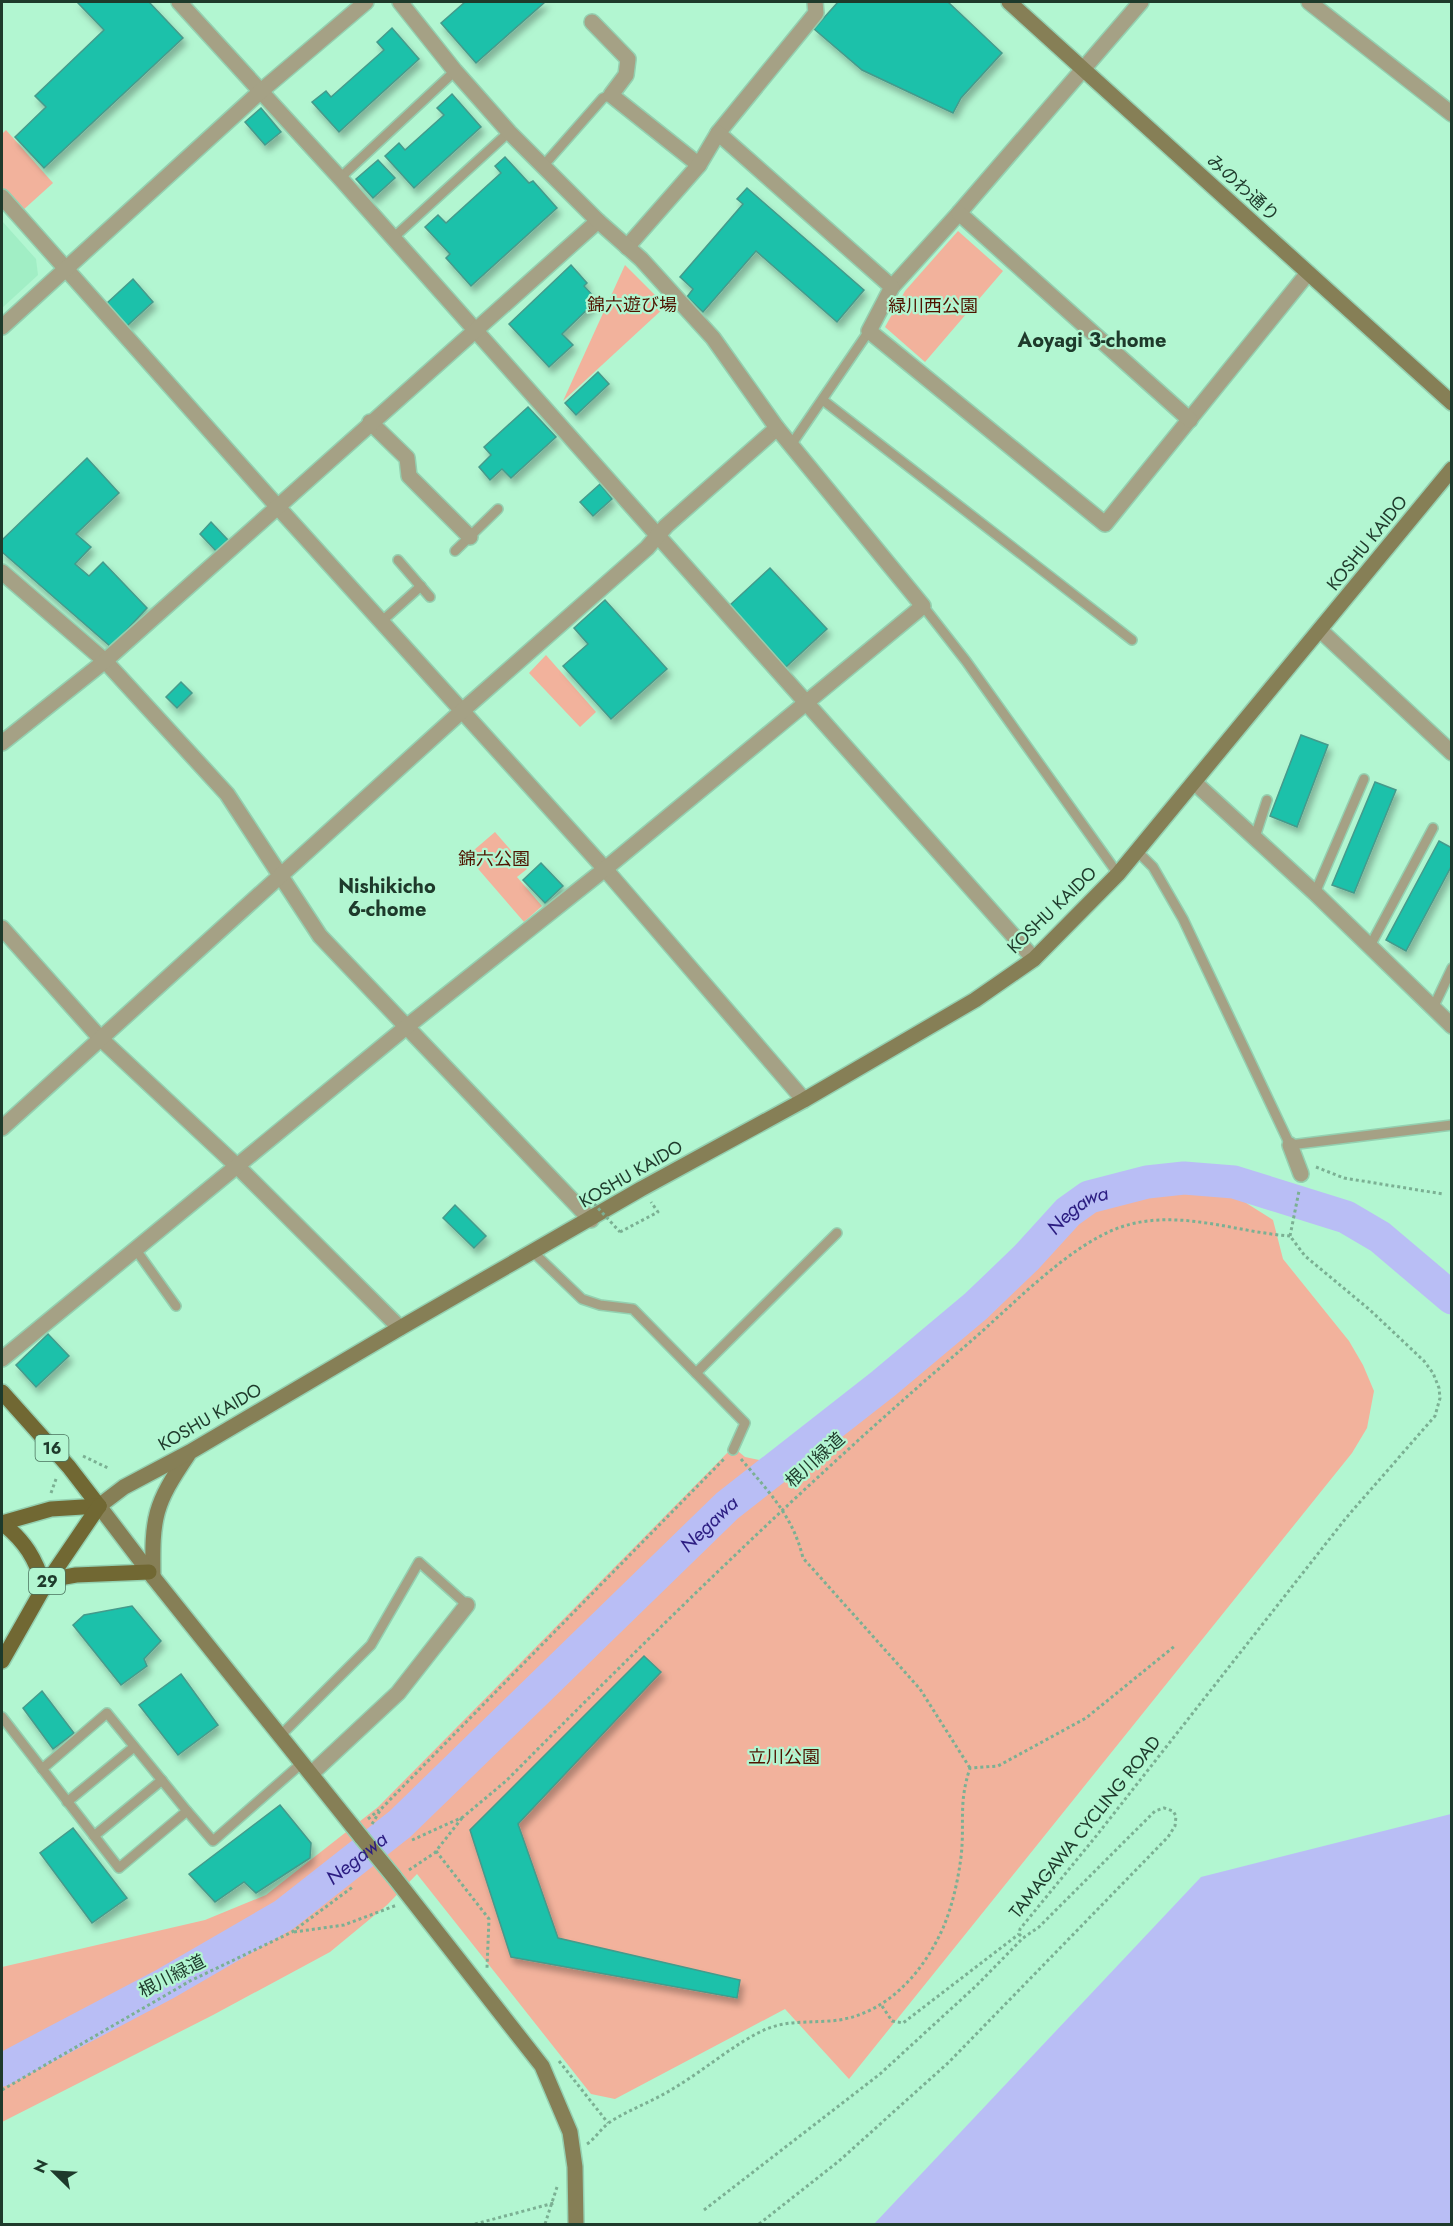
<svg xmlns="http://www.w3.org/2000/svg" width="1453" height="2226" font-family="Jost,'Noto Sans JP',sans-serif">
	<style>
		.built { fill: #a1eec5 }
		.green { fill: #f2b29c }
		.water { fill: #b9bef5 }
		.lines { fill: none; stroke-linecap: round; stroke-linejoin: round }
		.river { stroke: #b9bef5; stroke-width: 33 }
		.building { fill: #1ac1aa; stroke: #459a8b; stroke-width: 1.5; filter: url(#shadow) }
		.lane-casing { stroke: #94d0b0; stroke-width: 12 }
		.street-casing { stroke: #94d0b0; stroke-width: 18 }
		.secondary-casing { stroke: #94d0b0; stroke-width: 18 }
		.primary-casing { stroke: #94d0b0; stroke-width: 18 }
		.path { stroke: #7bb093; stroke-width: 3; stroke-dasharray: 3 3; stroke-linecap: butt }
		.lane { stroke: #a5a185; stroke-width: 9 }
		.street { stroke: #a5a185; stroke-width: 15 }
		.secondary { stroke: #867f56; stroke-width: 15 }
		.primary { stroke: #716833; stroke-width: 15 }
		.secondary-bridge-casing { stroke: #94d0b0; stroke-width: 18; stroke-linecap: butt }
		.path-bridge { stroke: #7bb093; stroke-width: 3; stroke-dasharray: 3 3; stroke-linecap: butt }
		.secondary-bridge { stroke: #867f56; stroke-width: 15 }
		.labels { text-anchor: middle; stroke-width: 4.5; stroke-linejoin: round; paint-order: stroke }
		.shield { fill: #b2f6d1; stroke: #4a725d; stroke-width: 1.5 }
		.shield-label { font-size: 16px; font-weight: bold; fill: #1e3a2b }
		.street-label { font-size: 18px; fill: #1e3a2b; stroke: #b2f6d1 }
		.park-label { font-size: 18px; fill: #4f1400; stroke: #b2f6d1 }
		.neighbourhood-label { font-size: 20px; font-weight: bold; fill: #1e3a2b; stroke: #b2f6d1 }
		.water-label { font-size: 20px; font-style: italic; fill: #2c1d82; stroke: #b2f6d1 }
	</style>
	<defs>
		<filter id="shadow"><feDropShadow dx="3.5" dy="6" stdDeviation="3" flood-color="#0004"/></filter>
	</defs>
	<rect width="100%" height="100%" fill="#b2f6d1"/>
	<polygon class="built" points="2,221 36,259 38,275 2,308"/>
	<g class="green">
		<polygon points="6,130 53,183 22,211 2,188 2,134"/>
		<polygon points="958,231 1003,271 925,362 885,327 905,291"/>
		<polygon points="625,265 666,306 563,401"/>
		<polygon points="546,655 596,712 580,727 529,673"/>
		<polygon points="495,832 527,869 517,877 542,906 524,922 467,856"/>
		<polygon points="1197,1188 1243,1201 1273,1220 1283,1259 1349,1341 1363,1365 1374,1391 1367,1428 1352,1453 849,2079 785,2009 615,2099 591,2094 417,1874 387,1905 330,1952 213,2015 2,2122 2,1967 205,1920 266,1895 378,1807 733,1447 745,1457 803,1469 970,1323 1070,1224 1112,1200 1158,1191"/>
	</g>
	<polygon class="water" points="1451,1814 1451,2224 874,2224 1201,1877"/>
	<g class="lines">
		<path class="river" id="s1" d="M2 2070 165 1984 284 1915 400 1824 727 1506 883 1384 976 1306 1026 1258 1068 1212 1089 1197 1147 1182 1184 1178 1234 1182 1346 1217 1380 1237 1452 1298"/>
	</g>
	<g class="building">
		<polygon points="77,2 149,2 183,38 44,168 15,137 46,107 35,96 104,30"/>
		<polygon points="465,2 545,2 476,63 441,23"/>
		<polygon points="838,2 948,2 1002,53 961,98 953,113 862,70 814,29"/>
		<polygon points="392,28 419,59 339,132 312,102 326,91 331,97 384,50 377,42"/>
		<polygon points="452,94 481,127 414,188 385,156 399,143 405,150 444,115 437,108"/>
		<polygon points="261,108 281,132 265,145 245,122"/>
		<polygon points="505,157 529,183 533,181 557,208 471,286 446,258 450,254 425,227 438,215 446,223 501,173 495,166"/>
		<polygon points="378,160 395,178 373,198 356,179"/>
		<polygon points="747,188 864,290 837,322 756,251 703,312 687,297 693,289 680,277 743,204 737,199"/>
		<polygon points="571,265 587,283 584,286 597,300 562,334 573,345 549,367 509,324"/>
		<polygon points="133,279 153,302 127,326 107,303"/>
		<polygon points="598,372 609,384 576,415 565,403"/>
		<polygon points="528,407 556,437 511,478 502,469 490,480 479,467 491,455 484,447"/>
		<polygon points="87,458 119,493 76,534 91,547 75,564 89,576 103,562 147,608 111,647 2,552 2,540"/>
		<polygon points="600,484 612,499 593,516 580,502"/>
		<polygon points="211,522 228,540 216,551 200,534"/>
		<polygon points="770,568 827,629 786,667 730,605"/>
		<polygon points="605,600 667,669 611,719 563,666 588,644 574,628"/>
		<polygon points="181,682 192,693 177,708 166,697"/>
		<polygon points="1301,735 1328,745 1297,827 1270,816"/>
		<polygon points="1375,782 1396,790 1354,893 1332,885"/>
		<polygon points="1439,841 1452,848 1452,865 1406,951 1386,940"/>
		<polygon points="541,863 563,886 545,903 523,880"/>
		<polygon points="455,1205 486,1236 474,1248 443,1218"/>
		<polygon points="48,1334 69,1356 36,1387 16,1365"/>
		<polygon points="132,1606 161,1641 144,1659 147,1666 121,1685 73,1625 84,1615"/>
		<polygon points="644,1656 661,1672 518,1824 558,1938 740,1980 737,1998 511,1957 470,1830"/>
		<polygon points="181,1674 218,1725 178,1755 139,1705"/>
		<polygon points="42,1691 74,1733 53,1749 23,1708"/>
		<polygon points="280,1805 311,1843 310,1858 256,1893 244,1882 215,1902 189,1874"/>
		<polygon points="73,1828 127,1898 92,1923 40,1853"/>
	</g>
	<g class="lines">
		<g class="lane-casing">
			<g id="lane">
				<polyline points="544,165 603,98 611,95"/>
				<polyline points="340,178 455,71"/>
				<polyline points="392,239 509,132"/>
				<polyline points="824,401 1132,640"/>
				<polyline points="791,445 869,331"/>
				<polyline points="455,551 498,509"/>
				<polyline points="398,560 430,597"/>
				<polyline points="923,606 966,661 1118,874"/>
				<polyline points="381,622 421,586"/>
				<polyline points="1255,837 1267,800"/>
				<polyline points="1137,851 1153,867 1183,919 1290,1145 1452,1125"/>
				<polyline points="1315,893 1364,779"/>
				<polyline points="1370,946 1433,828"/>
				<polyline points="1433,1008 1452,968"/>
				<polyline points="136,1250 176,1306"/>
				<polyline points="533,1252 582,1299 600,1305 633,1309 745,1423 733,1450"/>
				<polyline points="696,1373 837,1233"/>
				<polyline points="2,1717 119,1868 187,1811 213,1841 302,1763"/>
				<polyline points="280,1736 371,1645 419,1562 467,1605"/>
				<polyline points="42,1769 107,1713 187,1811"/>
				<polyline points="67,1802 134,1747"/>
				<polyline points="94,1836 162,1780"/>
			</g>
		</g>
		<g class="street-casing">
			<g id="street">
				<polyline points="179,2 340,178 1034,959"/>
				<polyline points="1141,2 959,213 892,287 869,331 1105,524 1308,273"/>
				<polyline points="1309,2 1452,114"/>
				<polyline points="592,22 628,59 626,75 611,95 699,165"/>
				<polyline points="718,133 816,13 815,2"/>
				<polyline points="2,197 276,505 605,869 804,1100"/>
				<polyline points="959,213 1190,420"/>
				<polyline points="627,247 699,165 718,133 892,287"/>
				<polyline points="2,327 261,91 366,2"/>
				<polyline points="370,422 407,458 409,476 470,537"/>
				<polyline points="2,572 105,661 227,794 320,936 591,1220"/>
				<polyline points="1321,631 1452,753"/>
				<polyline points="2,743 105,661 598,221"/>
				<polyline points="1194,782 1315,893 1452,1026"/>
				<polyline points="2,928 101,1039 238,1167 400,1328"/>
				<polyline points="2,1128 462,711 647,548 666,526 777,428"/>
				<polyline points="1290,1145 1301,1174"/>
				<polyline points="2,1359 405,1028 605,869 923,606 777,428 713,338 641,259 598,221 509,132 455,71 400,2"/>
				<polyline points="311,1774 398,1693 467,1605"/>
			</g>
		</g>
		<g class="secondary-casing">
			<g id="secondary">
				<polyline points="1009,2 1452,403"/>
				<path d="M153 1577C152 1517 154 1505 188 1455"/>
				<polyline points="362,1838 153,1577 99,1506 124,1487 190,1452 400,1328 641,1189 804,1100 975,1000 1034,959 1118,874 1452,469"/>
				<polyline points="394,1877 542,2066 570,2132 575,2167 576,2224"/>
			</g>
		</g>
		<g class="primary-casing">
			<g id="primary">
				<polyline points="2,1392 69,1467 99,1506"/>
				<polyline points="2,1523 51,1509 99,1506"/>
				<path d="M2 1523C25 1541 36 1559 44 1587"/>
				<polyline points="48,1580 76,1575 149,1572"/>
				<polyline points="2,1661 44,1587 99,1506"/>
			</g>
		</g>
		<g class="path">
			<polyline points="1316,1167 1344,1178 1443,1194"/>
			<polyline points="620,1232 658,1212 651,1202"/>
			<polyline points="1290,1236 1299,1191"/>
			<polyline points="83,1456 110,1469"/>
			<path d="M741 1459C768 1491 793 1516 803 1558L920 1689 970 1768"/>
			<polyline points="51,1493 56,1479"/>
			<polyline points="462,1818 436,1851 489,1919 487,1968"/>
			<polyline points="368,1819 379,1810"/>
			<polyline points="372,1824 381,1809 724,1459"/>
			<path d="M412 1840 463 1817 506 1781C656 1630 808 1480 970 1342 1013 1305 1069 1245 1121 1227 1177 1208 1234 1232 1290 1236"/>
			<polyline points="409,1870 436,1852"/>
			<polyline points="294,1932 344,1925 397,1905"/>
			<polyline points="882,2006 892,2021 903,2023 1019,1934"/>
			<polyline points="559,2061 608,2123"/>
			<polyline points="2,2090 190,1981 292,1932 354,1886"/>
			<path d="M587 2144C596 2138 601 2128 610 2122 630 2109 654 2101 674 2088 703 2071 729 2048 758 2033 782 2020 803 2023 829 2021 883 2018 922 1975 943 1928 952 1907 958 1881 961 1857 965 1823 958 1804 970 1768L998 1766 1086 1718 1176 1645"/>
			<polyline points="704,2210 880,2074 977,1985 1023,1938"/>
			<polyline points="475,2224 554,2203"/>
			<polyline points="545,2224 557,2187"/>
			<polyline points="759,2224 839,2161 949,2062 1168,1837 1175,1826 1176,1816 1173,1811 1164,1808 1155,1811 1039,1927 1023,1938 1019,1934 1020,1929 1097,1835 1346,1518 1435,1416 1440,1398 1439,1388 1433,1373 1424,1361 1370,1310 1305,1256 1290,1236"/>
		</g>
		<use href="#lane" class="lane"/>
		<use href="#street" class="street"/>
		<use href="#secondary" class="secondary"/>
		<use href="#primary" class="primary"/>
		<g class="secondary-bridge-casing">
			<polyline id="secondary-bridge" points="362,1838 394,1877"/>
		</g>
		<polyline class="path-bridge" points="586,1195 620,1232"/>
		<use href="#secondary-bridge" class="secondary-bridge"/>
	</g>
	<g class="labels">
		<g class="shield">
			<rect x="35.5" y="1435" width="33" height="26" rx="4.5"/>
			<rect x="29" y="1568" width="36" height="26" rx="4.5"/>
		</g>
		<g class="shield-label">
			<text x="52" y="1454">16</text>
			<text x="47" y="1587">29</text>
		</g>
		<g class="street-label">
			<text transform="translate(1243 188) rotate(42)" y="6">みのわ通り</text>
			<text transform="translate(1367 543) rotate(-51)" y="6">KOSHU KAIDO</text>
			<text transform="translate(1052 910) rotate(-44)" y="6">KOSHU KAIDO</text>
			<text transform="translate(631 1174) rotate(-30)" y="6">KOSHU KAIDO</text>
			<text transform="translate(210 1417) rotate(-30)" y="6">KOSHU KAIDO</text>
			<text transform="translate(815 1460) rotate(-42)" y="6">根川緑道</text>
			<text transform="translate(1085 1827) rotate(-51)" y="6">TAMAGAWA CYCLING ROAD</text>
			<text transform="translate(172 1976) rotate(-27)" y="6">根川緑道</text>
		</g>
		<g class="park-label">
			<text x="632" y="311">錦六遊び場</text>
			<text x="933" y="312">緑川西公園</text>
			<text x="494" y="865">錦六公園</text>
			<text x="784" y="1763">立川公園</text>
		</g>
		<g class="neighbourhood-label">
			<text x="1092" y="347">Aoyagi 3-chome</text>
			<text x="387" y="893">Nishikicho<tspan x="387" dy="23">6-chome</tspan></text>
		</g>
		<g class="water-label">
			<text dy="7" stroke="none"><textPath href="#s1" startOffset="1386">Negawa</textPath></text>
			<text dy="7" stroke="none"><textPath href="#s1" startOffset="900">Negawa</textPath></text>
			<text dy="7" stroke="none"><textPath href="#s1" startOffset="414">Negawa</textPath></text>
		</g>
	</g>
	<rect width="1453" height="2226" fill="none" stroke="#1e3a2b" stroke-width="6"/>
	<g transform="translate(54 2172) rotate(294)" stroke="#b2f6d1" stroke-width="4.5" paint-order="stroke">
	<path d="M0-4.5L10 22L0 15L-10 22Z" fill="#1e3a2b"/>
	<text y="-9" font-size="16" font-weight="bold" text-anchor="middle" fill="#1e3a2b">N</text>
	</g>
</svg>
